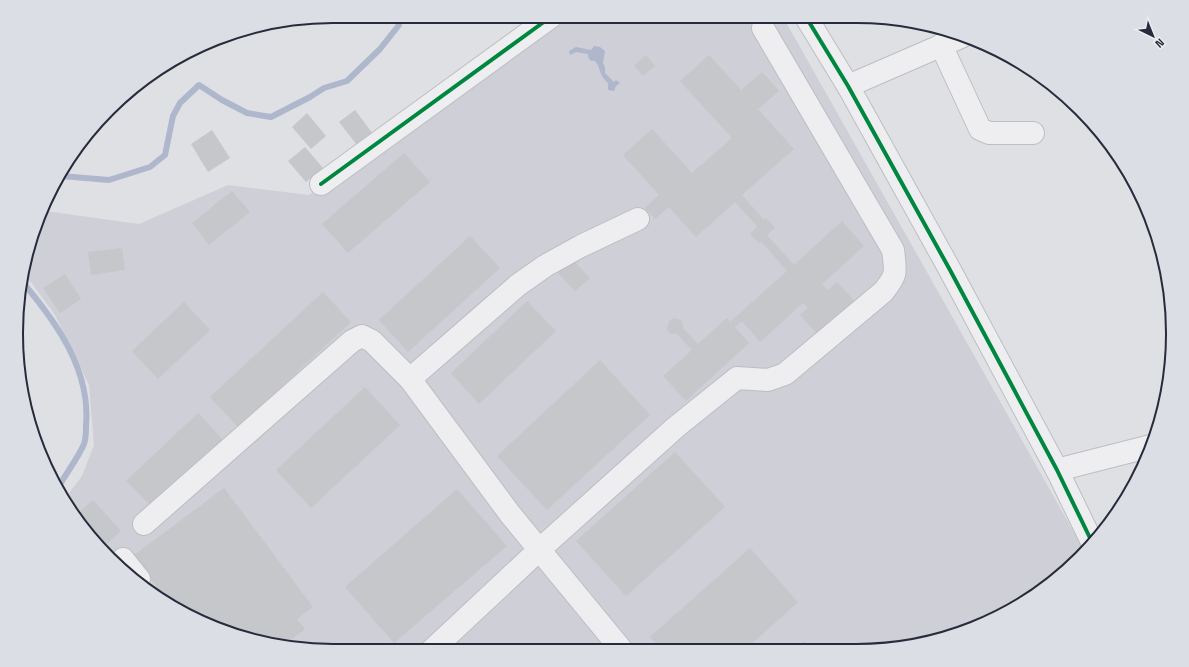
<svg xmlns="http://www.w3.org/2000/svg" width="1189" height="667" font-family="'Space Grotesk',sans-serif">
	<style>
		.built { fill: #cecfd7 }
		.water { fill: #afb7cd }
		.lines { fill: none; stroke-linecap: round; stroke-linejoin: round }
		.stream { stroke: #afb7cd; stroke-width: 6 }
		.building { fill: #c5c7cb }
		.minor-casing { stroke: #bdbec2; stroke-width: 24 }
		.minor { stroke: #eeeef1; stroke-width: 22 }
		.cycleway-casing { stroke: #eceef4; stroke-width: 6 }
		.cycleway { stroke: #00873e; stroke-width: 4 }
		.rim { fill: none; stroke: #282b3b; stroke-width: 2 }
	</style>
	<rect width="100%" height="100%" fill="#dfe0e4"/>
	<polygon class="built" points="565,16 783,17 1085,552 1080,558 1015,606 958,634 897,648 313,650 232,634 175,608 95,543 66,497 82,476 94,445 89,385 55,315 31,282 24,276 27,251 45,211 139,224 228,185 309,195"/>
	<path class="water" d="M594 46 600 47 605 51 603 63 605 67V73L614 82 616 80 620 83 616 86 614 91 608 90V83C598 74 602 70 595 61H591L588 57V54L576 52 570 55 569 51 576 47 591 50Z"/>
	<g class="lines">
		<g class="stream">
			<polyline points="61,176 109,180 150,167 165,155 173,116 180,103 199,85 222,100 247,113 271,117 310,97 324,88 347,81 380,49 399,25 398,16"/>
			<path d="M24 284C57 323 91 371 86 426 86 431 86 439 84 444 78 458 67 472 59 486"/>
		</g>
	</g>
	<g class="building">
		<polygon points="646,55 655,66 643,76 634,66"/>
		<polygon points="709,55 741,90 762,72 779,91 758,109 794,149 742,195 764,220 766,218 775,228 767,235 794,265 842,221 864,246 822,284 828,290 837,282 858,305 821,338 800,315 808,308 803,303 760,342 742,321 735,327 749,343 686,401 663,376 692,350 676,333 672,334 668,332 667,328 670,320 674,318 681,320 683,324 683,328 698,344 727,318 730,322 787,271 761,241 759,243 750,234 757,226 735,202 696,237 669,207 655,219 645,208 659,195 623,155 652,129 692,173 732,138 680,81"/>
		<polygon points="355,110 373,134 357,145 339,122"/>
		<polygon points="307,113 326,136 311,149 292,127"/>
		<polygon points="212,130 230,158 208,172 191,144"/>
		<polygon points="305,147 323,168 306,182 288,161"/>
		<polygon points="404,153 430,182 348,253 322,224"/>
		<polygon points="232,191 250,212 209,245 192,223"/>
		<polygon points="470,236 500,268 408,352 379,320"/>
		<polygon points="122,248 125,270 91,275 88,252"/>
		<polygon points="572,259 590,278 575,291 558,273"/>
		<polygon points="65,274 81,299 60,313 43,288"/>
		<polygon points="323,292 351,322 238,427 210,397"/>
		<polygon points="527,301 556,331 479,404 451,373"/>
		<polygon points="184,302 210,330 158,379 132,351"/>
		<polygon points="600,360 650,415 547,510 497,456"/>
		<polygon points="365,387 400,425 311,508 276,470"/>
		<polygon points="198,413 223,440 152,507 126,481"/>
		<polygon points="675,452 725,507 626,596 576,541"/>
		<polygon points="224,488 313,607 297,619 305,629 292,639 299,648 232,634 175,608 169,603 133,556"/>
		<polygon points="457,489 507,546 394,643 345,587"/>
		<polygon points="93,500 121,531 102,548 95,543 77,514"/>
		<polygon points="750,548 798,602 746,649 661,649 650,637"/>
		<polygon points="804,641 811,649 796,649"/>
	</g>
	<g class="lines">
		<g class="minor-casing">
			<g id="minor">
				<polyline points="806,17 848,86 950,270 1057,470 1092,542"/>
				<polyline points="941,45 980,129 989,133 1033,133"/>
				<polyline points="848,86 961,37"/>
				<polyline points="321,184 552,16"/>
				<polyline points="410,379 518,285 545,266 581,246 638,219"/>
				<polyline points="1057,470 1151,446"/>
				<polyline points="144,524 352,341 362,336 372,341 410,379 510,514 621,649"/>
				<polyline points="123,559 139,579"/>
				<path d="M432 650 539 550 676 427 737 378 768 380 785 374 883 292C897 275 896 273 893 250L763 28"/>
			</g>
		</g>
		<use href="#minor" class="minor"/>
		<g class="cycleway-casing">
			<g id="cycleway">
				<polyline points="806,17 848,86 950,270 1057,470 1092,542"/>
				<polyline points="321,184 552,16"/>
			</g>
		</g>
		<use href="#cycleway" class="cycleway"/>
	</g>
	<path d="M0 0H1189V667H0ZM333 23H856A310 310 0 0 1 1166 333V334A310 310 0 0 1 856 644H333A310 310 0 0 1 23 334V333A310 310 0 0 1 333 23Z" fill="#dcdee5" fill-rule="evenodd"/>
	<path class="rim" d="M333 23H856A310 310 0 0 1 1166 333V334A310 310 0 0 1 856 644H333A310 310 0 0 1 23 334V333A310 310 0 0 1 333 23Z"/>
	<g transform="translate(1153 36) rotate(137)" stroke="#eceef4" stroke-width="3" paint-order="stroke">
	<path d="M0-3L7 15L0 10L-7 15Z" fill="#282b3b"/>
	<text y="-6" font-size="11" font-weight="bold" text-anchor="middle" fill="#282b3b">N</text>
	</g>
</svg>
